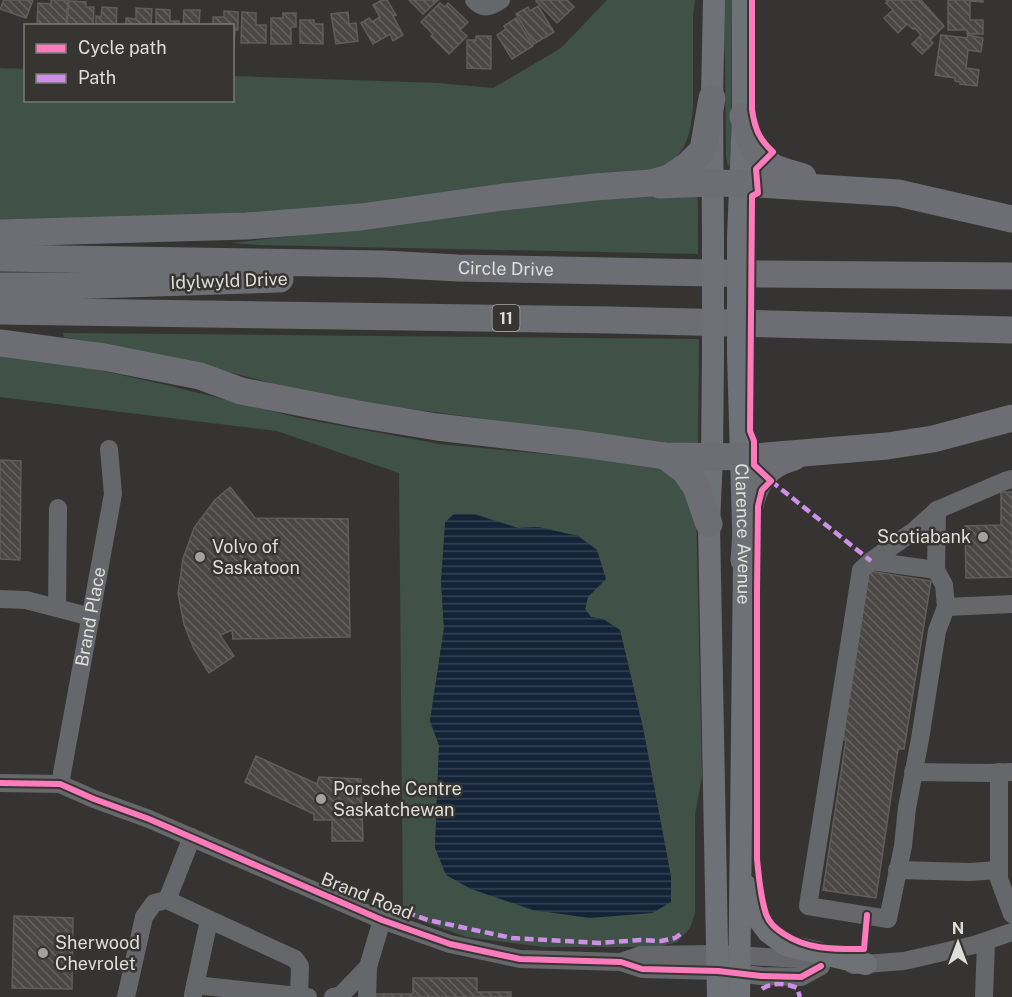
<svg xmlns="http://www.w3.org/2000/svg" width="1012" height="997" font-family="'Public Sans',sans-serif">
	<style>
		.green { fill: #405148; fill-rule: evenodd }
		.water { fill: url(#water-rules) }
		.building { fill: url(#building-back-hatch); stroke: #605e5c; stroke-width: 1.5 }
		.lines { fill: none; stroke-linecap: round; stroke-linejoin: round }
		.minor { stroke: #65676a; stroke-width: 18 }
		.major { stroke: #6e7277; stroke-width: 22 }
		.highway { stroke: #6c6e73; stroke-width: 27 }
		.major-bridge { stroke: #6e7277; stroke-width: 22 }
		.quiet { stroke: #ce8fe9; stroke-width: 4.5; stroke-dasharray: 9 4.5; stroke-linecap: butt }
		.cycleway-casing { stroke: #373531; stroke-width: 10 }
		.cycleway { stroke: #fd7abc; stroke-width: 6 }
		.poi-dot { fill: #a4a2a0; stroke: #373531; stroke-width: 2 }
		.labels { text-anchor: middle; stroke-width: 5; stroke-linejoin: round; paint-order: stroke }
		.shield { fill: #373531; stroke: #adaba8; stroke-width: 1.5 }
		.shield-label { font-size: 16px; font-weight: bold; fill: #dfdedb }
		.street-label { font-size: 18px; fill: #dfdedb; stroke: #373531 }
		.poi-label { font-size: 18px; fill: #dfdedb; stroke: #373531; text-anchor: start }
	</style>
	<defs>
		<pattern id="water-rules" width="6" height="5" patternUnits="userSpaceOnUse" patternTransform="scale(1.5)"><rect width="6" height="5" fill="#142438"/><path d="M0 2.5h6" fill="none" stroke="#364354"/></pattern>
		<pattern id="building-back-hatch" width="6" height="6" patternUnits="userSpaceOnUse" patternTransform="scale(1.5)"><rect width="6" height="6" fill="#494846"/><path d="M-1 5l2 2M0 0l6 6M5-1l2 2" fill="none" stroke="#636260"/></pattern>
	</defs>
	<rect width="100%" height="100%" fill="#363432"/>
	<g class="green">
		<path d="M607 0H695L693 14V108C690 138 686 152 661 171L282 214 0 224V68L25 69 26 100H232L233 76 439 83 493 88 561 48Z"/>
		<polygon points="721,0 732,0 731,147 730,163 728,167 726,156 725,58"/>
		<polygon points="695,193 698,199 698,254 260,245 231,243 336,231 514,203"/>
		<polygon points="63,333 699,339 698,443 692,447 382,405 275,384 167,356 64,337"/>
		<path d="M0 355 64 362 166 385 299 418 440 444 640 463 667 468 696 509 702 776 695 815V913L690 928 677 942 657 947H544L466 937 403 914 399 473 277 431 0 397ZM474 514 518 528 538 527 578 536 597 550 585 609 591 617 603 619 620 630 643 728 671 877V902L652 913 590 917 533 910 435 848 439 745 430 721 444 628 441 581Z"/>
	</g>
	<polygon class="water" points="454,514 474,514 518,528 538,527 578,536 597,550 606,579 588,597 585,609 591,617 603,619 620,630 643,728 671,877 671,902 652,913 590,918 533,910 471,889 446,875 435,848 439,745 430,721 444,628 441,581 445,522"/>
	<g class="building">
		<polygon points="4,0 33,0 26,18 0,9"/>
		<polygon points="51,0 68,0 66,26 37,26 38,3 51,4"/>
		<polygon points="382,0 387,0 396,15 393,16 403,35 393,41 390,34 373,44 361,23 369,18 372,22 380,17 373,5"/>
		<polygon points="409,0 438,0 423,14"/>
		<polygon points="537,0 567,0 574,7 557,23 536,1"/>
		<polygon points="886,0 921,0 944,26 930,40 933,43 922,54 912,44 921,35 915,28 913,29 907,24 898,33 884,18 893,10 886,3 888,2"/>
		<polygon points="948,0 983,0 983,2 970,1 970,20 983,20 983,34 967,34 967,30 948,30"/>
		<polygon points="69,1 86,2 86,7 94,7 93,26 67,26"/>
		<polygon points="440,3 445,7 448,3 468,22 460,30 467,36 449,54 431,36 433,34 421,22"/>
		<polygon points="538,6 554,32 534,44 516,14 528,7 530,11"/>
		<polygon points="102,7 117,8 116,26 96,26 96,16 101,17"/>
		<polygon points="136,8 152,9 151,26 126,26 126,18 136,19"/>
		<polygon points="156,9 170,10 170,21 179,21 179,26 156,26"/>
		<polygon points="184,10 200,10 199,25 210,26 183,26"/>
		<polygon points="224,11 238,12 238,30 235,30 234,47 232,46 232,26 213,26 213,17 224,17"/>
		<polygon points="242,12 256,13 256,25 266,25 266,43 241,43"/>
		<polygon points="348,12 349,24 356,23 358,41 336,44 331,14"/>
		<polygon points="283,13 296,13 296,27 291,27 291,44 271,44 271,18 283,18"/>
		<polygon points="516,18 533,46 512,59 497,35 506,29 504,26"/>
		<polygon points="300,20 314,20 314,24 323,24 323,44 300,43"/>
		<polygon points="941,35 967,38 968,35 983,38 981,52 968,50 966,68 979,70 977,86 960,84 960,82 955,81 955,78 935,75"/>
		<polygon points="476,36 491,36 491,69 467,68 467,40 476,40"/>
		<polygon points="0,460 21,461 20,560 0,559"/>
		<polygon points="230,487 255,518 348,519 350,637 233,639 232,630 220,635 234,656 209,673 194,649 184,624 178,593 183,559 194,528 215,500"/>
		<polygon points="1001,492 1012,492 1012,577 966,578 965,526 1001,525"/>
		<polygon points="869,571 931,581 904,749 898,749 876,898 823,890 846,740 843,740"/>
		<polygon points="256,756 317,784 319,777 361,779 363,841 332,841 332,820 314,820 314,814 245,782"/>
		<polygon points="14,916 73,918 72,989 12,988"/>
		<polygon points="413,978 477,978 477,992 511,992 511,997 376,997 376,994 413,994"/>
	</g>
	<g class="lines">
		<g class="minor">
			<path d="M474 0C483 10 491 7 501 0"/>
			<polygon points="871,561 936,570 944,585 946,607 937,631 920,739 907,808 903,846 888,919 808,906 861,570"/>
			<polyline points="871,561 914,531 937,510 1005,481 1012,479"/>
			<polyline points="936,570 937,510"/>
			<polyline points="0,599 26,600 91,617"/>
			<polyline points="946,607 1012,604"/>
			<polyline points="57,608 58,508"/>
			<polyline points="913,772 988,773 1012,772"/>
			<polyline points="999,772 999,879 1012,914"/>
			<polyline points="0,783 60,784 94,799 149,819 382,920 450,944 520,959 621,962 642,969 718,971 761,976 801,977 821,966"/>
			<path id="s1" d="M60 784 113 494 109 449"/>
			<polyline points="897,870 970,872 999,870"/>
			<polyline points="167,900 192,837"/>
			<polyline points="621,962 641,955 717,954 799,959 820,966"/>
			<polyline points="853,965 904,961 974,945 1012,932"/>
			<polyline points="195,985 308,997"/>
			<polyline points="193,995 209,920"/>
			<polyline points="126,997 144,917 154,903 167,900 295,959 300,966 299,996"/>
			<polyline points="333,997 341,995 368,967"/>
			<polyline points="367,997 368,967 382,920"/>
			<polyline points="984,997 986,942"/>
		</g>
		<g class="major">
			<polyline points="713,237 712,98 714,0"/>
			<polyline points="738,237 743,116 743,0"/>
			<polyline points="713,354 712,456 709,524 718,997"/>
			<path id="s2" d="M738 354 744 560 739 997"/>
			<polyline points="745,885 756,916 768,932 786,945 866,964"/>
		</g>
		<g class="highway">
			<path d="M743 116C749 136 754 159 775 168 784 172 794 174 803 177"/>
			<polyline points="660,185 712,183 757,184 898,193 1012,219"/>
			<polyline points="0,233 247,226 361,217 503,197 595,187 651,183 669,178 687,166 703,150 712,98"/>
			<path id="s3" d="M0 258 383 264 458 268 762 274 1012 276"/>
			<polyline points="0,286 65,286 280,279"/>
			<polyline points="0,311 611,320 1012,330"/>
			<polyline points="0,343 104,357 200,376 241,391 364,415 437,427 582,444 665,456 754,457 887,446 933,439 1012,418"/>
			<polyline points="665,456 685,471 696,487 709,524"/>
			<path d="M744 560C747 527 745 479 780 462 784 460 789 459 794 457"/>
		</g>
		<g class="major-bridge">
			<polyline points="738,237 738,354"/>
			<polyline points="713,354 713,237"/>
		</g>
		<g class="quiet">
			<polyline points="771,481 871,561"/>
			<polyline points="381,903 428,920 512,938 599,943 640,940 661,941 675,938 682,933"/>
			<path d="M762 989C771 982 787 983 797 988L800 997"/>
		</g>
		<g class="cycleway-casing">
			<g id="cycleway">
				<path d="M752 0V110C755 129 759 139 773 152L756 169 758 193 752 196V199L750 431 754 441V465L771 481 762 490 758 506 757 591V859C759 877 760 896 766 914 769 923 775 928 784 934 808 950 835 949 864 949L867 915"/>
				<polyline points="0,783 60,784 94,799 149,819 382,920 450,944 520,959 621,962 642,969 718,971 761,976 801,977 821,966"/>
			</g>
		</g>
		<use href="#cycleway" class="cycleway"/>
	</g>
	<g class="poi-dot">
		<circle cx="983" cy="537" r="6"/>
		<circle cx="200" cy="557" r="6"/>
		<circle cx="321" cy="799" r="6"/>
		<circle cx="43" cy="953" r="6"/>
	</g>
	<g class="labels">
		<rect class="shield" x="492.5" y="305" width="27" height="26" rx="4.5"/>
		<g class="shield-label">
			<text x="506" y="324">11</text>
		</g>
		<g class="street-label">
			<text dy="6" stroke="none"><textPath href="#s3" startOffset="506">Circle Drive</textPath></text>
			<text transform="translate(229 281) rotate(-2)" y="6">Idylwyld Drive</text>
			<text dy="6" stroke="none"><textPath href="#s2" startOffset="180">Clarence Avenue</textPath></text>
			<text dy="6" stroke="none"><textPath href="#s1" startOffset="170">Brand Place</textPath></text>
			<text transform="translate(367 896) rotate(22)" y="6">Brand Road</text>
		</g>
		<g class="poi-label">
			<text x="971" y="543" text-anchor="end">Scotiabank</text>
			<text x="212" y="553">Volvo of<tspan x="212" dy="21">Saskatoon</tspan></text>
			<text x="333" y="795">Porsche Centre<tspan x="333" dy="21">Saskatchewan</tspan></text>
			<text x="55" y="949">Sherwood<tspan x="55" dy="21">Chevrolet</tspan></text>
		</g>
	</g>
	<rect x="24" y="24" width="210" height="78" fill="#373531" stroke="#7a7975" stroke-width="1.5"/>
	<rect x="36" y="44" width="30" height="9" fill="#fd7abc" stroke="#7a7975" stroke-width="1.5"/>
	<text x="78" y="54" font-size="18" fill="#dfdedb">Cycle path</text>
	<rect x="36" y="74" width="30" height="9" fill="#ce8fe9" stroke="#7a7975" stroke-width="1.5"/>
	<text x="78" y="84" font-size="18" fill="#dfdedb">Path</text>
	<g transform="translate(958 943)" stroke="#373531" stroke-width="4.5" paint-order="stroke">
	<path d="M0-4.5L10 22L0 15L-10 22Z" fill="#dfdedb"/>
	<text y="-9" font-size="16" font-weight="bold" text-anchor="middle" fill="#dfdedb">N</text>
	</g>
</svg>
